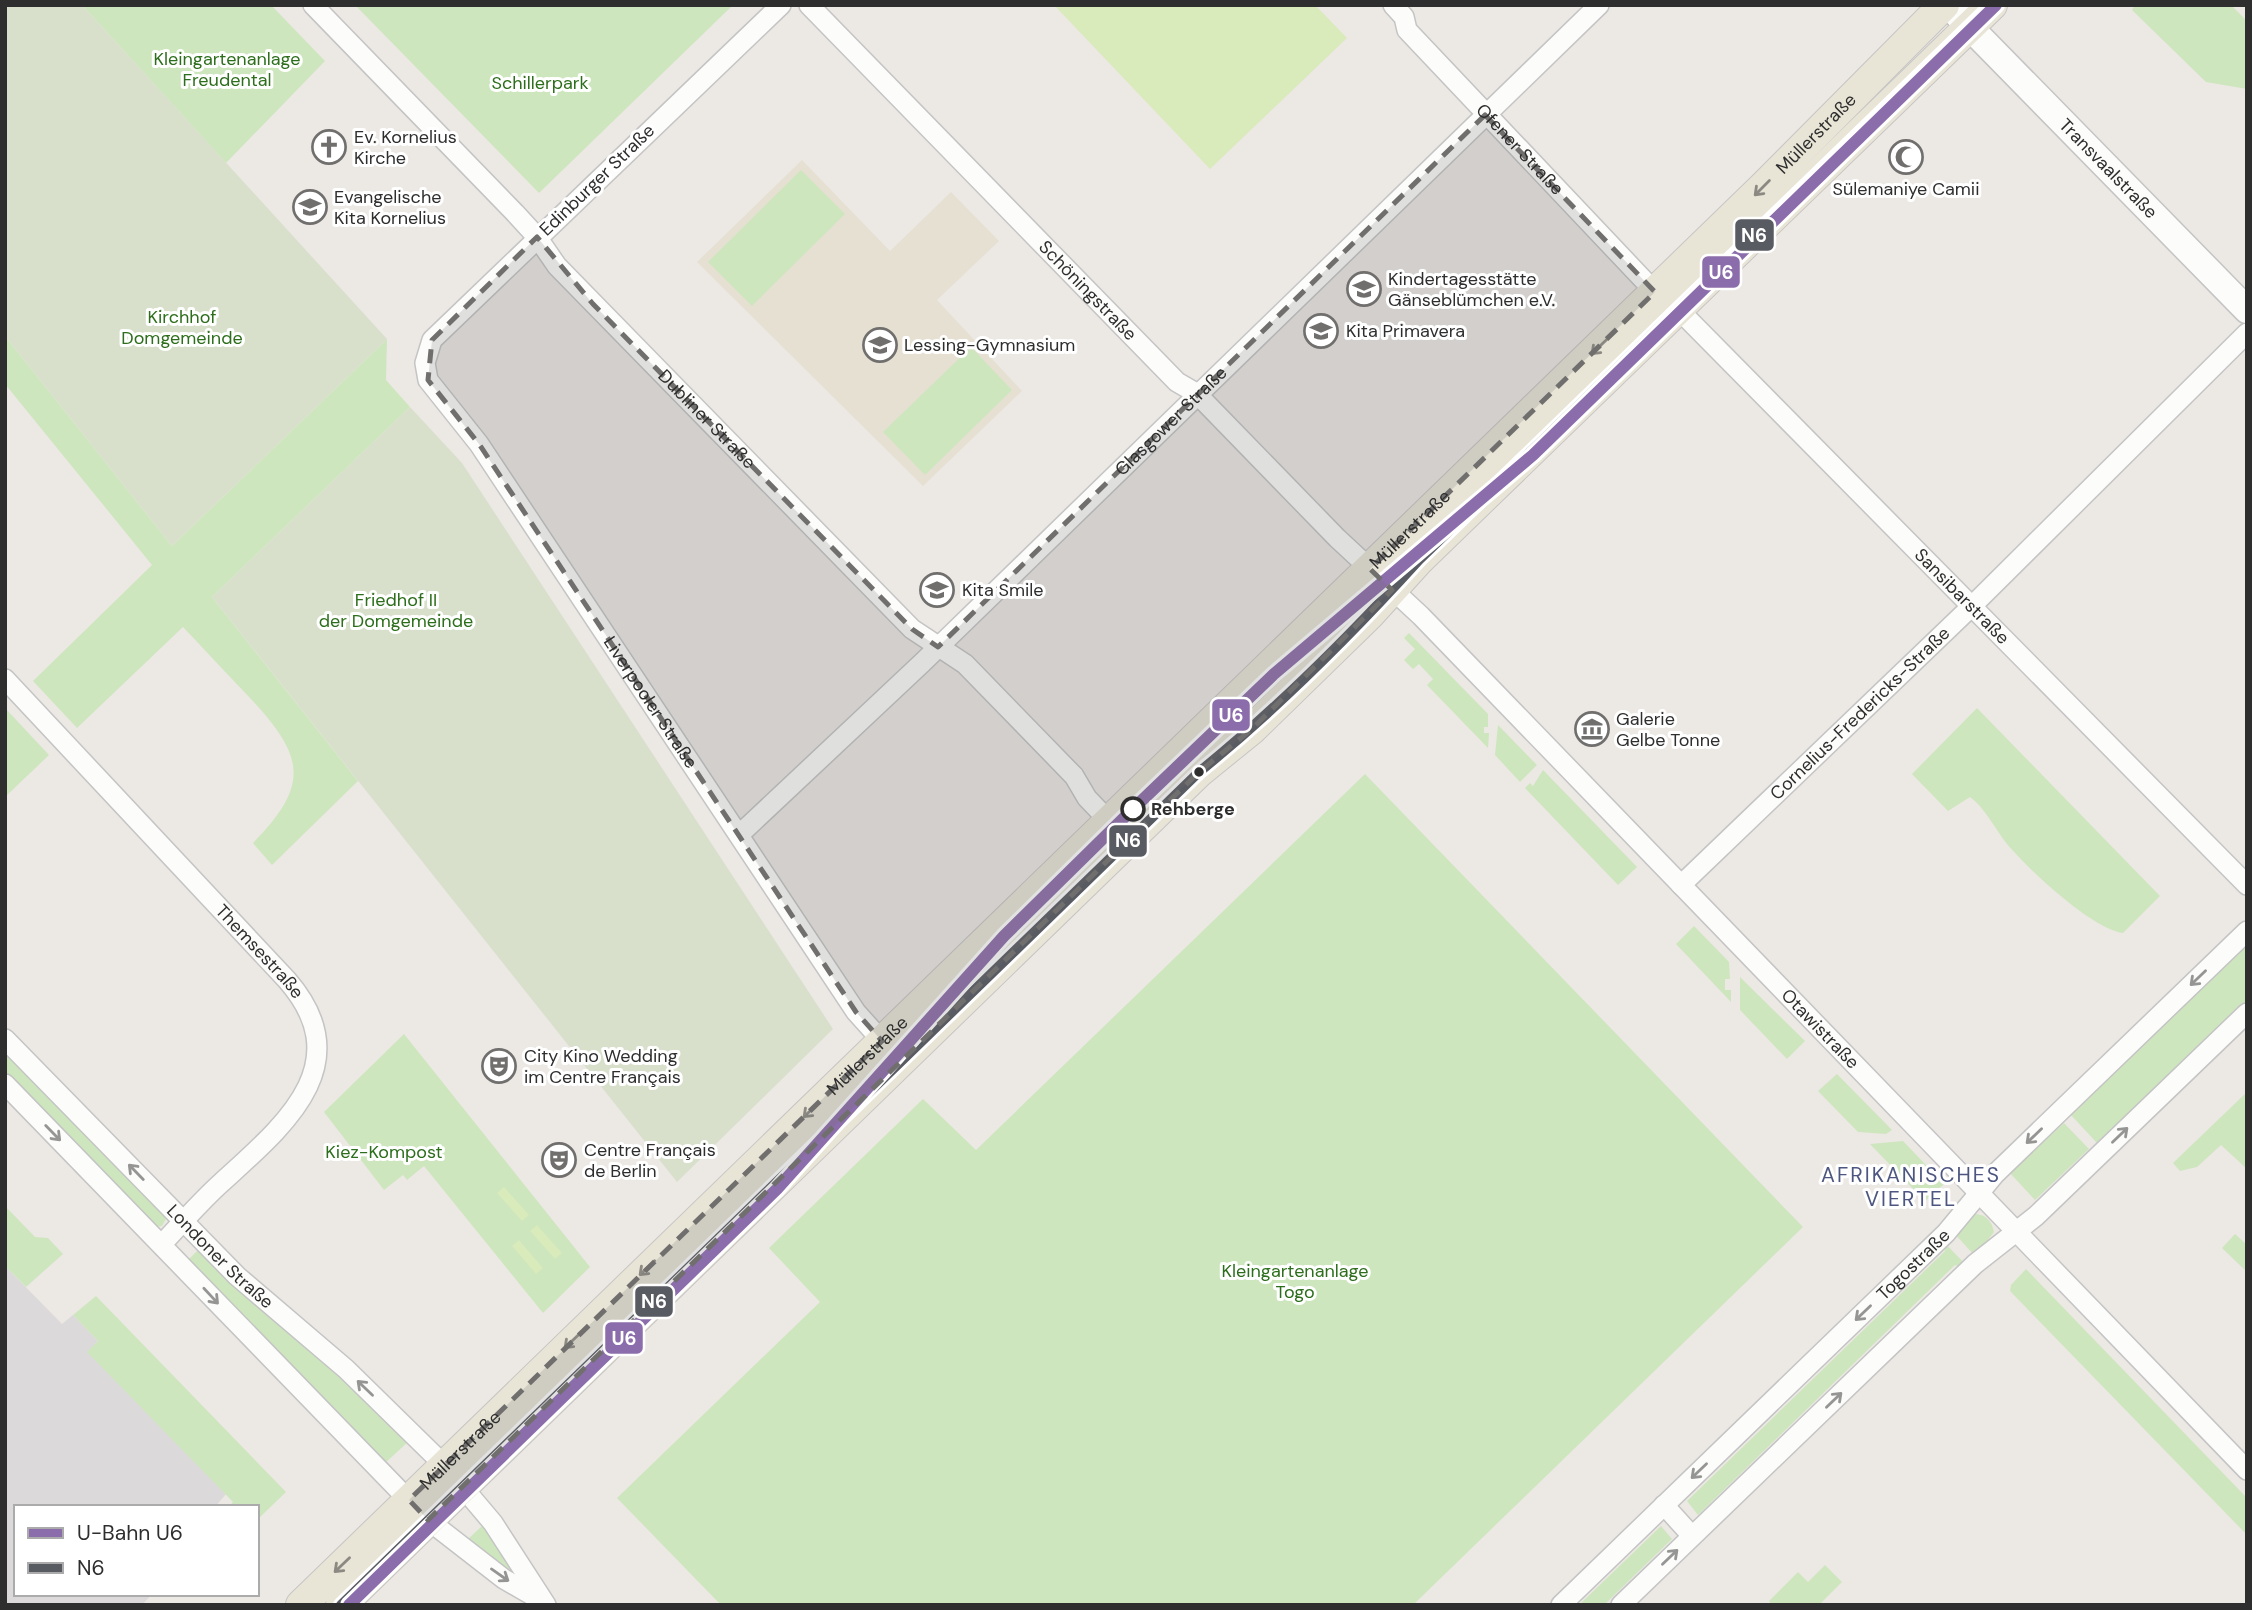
<svg xmlns="http://www.w3.org/2000/svg" width="2252" height="1610" font-family="'DM Sans',sans-serif">
	<style>
		.industrial { fill: #dcd9db }
		.education { fill: #e6e0d3 }
		.green { fill: #cee6be }
		.cemetery { fill: #d8e0cc }
		.pitch { fill: #d9eabb }
		.lines { fill: none; stroke-linecap: round; stroke-linejoin: round }
		.street-casing { stroke: #c5c4c5; stroke-width: 22 }
		.secondary-casing { stroke: #c5c4c5; stroke-width: 29 }
		.primary-casing { stroke: #c6c5c4; stroke-width: 32 }
		.street { stroke: #fcfcfb; stroke-width: 19 }
		.secondary { stroke: #fcfcfb; stroke-width: 26 }
		.primary { stroke: #e8e4d6; stroke-width: 30 }
		.bus-1-casing { stroke: #fff; stroke-width: 16 }
		.bus-1 { stroke: #595b62; stroke-width: 10 }
		.metro-1-casing { stroke: #fff; stroke-width: 18 }
		.metro-1 { stroke: #8c6dab; stroke-width: 12 }
		.oneway { stroke: #8b8982 }
		.oneway2 { stroke: #959594 }
		.marked { fill: #706f6e; fill-opacity: 0.2; stroke: #706f6e; stroke-width: 5; stroke-dasharray: 14 9; stroke-linejoin: round }
		.bus-dot { fill: #2e2e2e; stroke: #fff; stroke-width: 2.5 }
		.stop-dot { fill: #fff; stroke: #2e2e2e; stroke-width: 3.5 }
		.labels { text-anchor: middle; stroke-width: 6; stroke-linejoin: round; paint-order: stroke }
		.park-label { font-size: 18px; fill: #2c6e1b; stroke: #fff }
		.street-label { font-size: 18px; fill: #2e2e2e; stroke: #fff }
		.poi-label { font-size: 18px; fill: #2e2e2e; stroke: #fff; text-anchor: start }
		.stop-label { font-size: 18px; font-weight: bold; fill: #2e2e2e; stroke: #fff; text-anchor: start }
		.quarter-label { font-size: 21px; letter-spacing: 2px; fill: #4d5680; stroke: #fff }
		.line-badge { stroke: #fff; stroke-width: 2.5 }
		.badge-label { font-size: 19px; text-anchor: middle; font-weight: bold; fill: #fff }
	</style>
	<rect width="100%" height="100%" fill="#ece8e4"/>
	<polygon class="industrial" points="5,1266 62,1324 73,1315 98,1341 88,1352 226,1494 215,1507 16,1507 16,1594 152,1594 142,1605 5,1605"/>
	<polygon class="education" points="802,160 890,251 951,192 999,241 937,300 1022,391 923,486 697,262"/>
	<g class="green">
		<polygon points="82,5 271,5 325,61 226,163"/>
		<polygon points="355,5 733,5 539,193"/>
		<polygon points="2135,5 2231,5 2247,21 2247,89 2206,82 2132,10"/>
		<polygon points="801,170 845,214 752,306 708,262"/>
		<path d="M5 336 172 546 387 339 386 380 410 407 212 597 358 781 272 865 253 843C311 784 304 756 250 698 227 674 205 650 183 627L77 728 33 681 152 565 5 384Z"/>
		<polygon points="971,347 1012,390 925,475 883,432"/>
		<polygon points="1409,633 1488,714 1488,727 1484,727 1484,733 1489,733 1488,748 1427,685 1433,679 1419,664 1413,669 1404,660 1415,649 1404,638"/>
		<polygon points="5,708 49,755 5,797"/>
		<path d="M1977 708 2160 896 2123 933C2092 929 2029 870 2007 844 1995 829 1986 809 1970 797L1948 811 1912 774Z"/>
		<polygon points="1498,725 1537,765 1520,782 1495,755"/>
		<polygon points="1543,770 1637,867 1618,885 1525,788 1530,783 1533,786"/>
		<polygon points="1365,774 1803,1227 1413,1605 721,1605 617,1498 820,1302 769,1248 923,1099 976,1150"/>
		<polygon points="1694,926 1729,962 1730,979 1725,979 1725,990 1731,990 1731,1002 1676,944"/>
		<polygon points="2247,944 2247,1001 2098,1144 2070,1114"/>
		<polygon points="1740,977 1805,1041 1787,1059 1740,1010"/>
		<polygon points="404,1034 590,1267 543,1313 424,1166 407,1180 403,1175 384,1190 324,1112"/>
		<polygon points="5,1049 167,1217 162,1226 154,1227 5,1073"/>
		<polygon points="1837,1074 1892,1130 1886,1134 1858,1132 1818,1091"/>
		<polygon points="2247,1092 2247,1169 2221,1145 2197,1167 2180,1171 2173,1163"/>
		<polygon points="2064,1123 2089,1149 2035,1200 2010,1173"/>
		<polygon points="1903,1141 1944,1184 1925,1201 1870,1144"/>
		<polygon points="5,1206 35,1237 48,1238 63,1254 26,1287 5,1266"/>
		<path d="M1976 1214C1987 1215 1992 1222 1994 1232L1975 1256 1953 1232Z"/>
		<polygon points="2235,1234 2247,1245 2247,1272 2222,1248"/>
		<polygon points="1944,1242 1966,1265 1962,1268 1955,1265 1698,1515 1687,1501 1945,1251 1942,1245"/>
		<polygon points="199,1249 409,1441 384,1464 187,1261"/>
		<polygon points="2026,1269 2247,1498 2247,1535 2010,1291 2011,1285"/>
		<polygon points="96,1296 286,1492 257,1520 257,1507 229,1507 233,1502 87,1352 98,1341 73,1315"/>
		<polygon points="482,1526 524,1577 524,1582 467,1540"/>
		<polygon points="1661,1526 1672,1539 1604,1605 1579,1605"/>
		<polygon points="1825,1565 1842,1582 1819,1605 1772,1605 1769,1601 1798,1572 1808,1582"/>
	</g>
	<g class="cemetery">
		<polygon points="5,5 82,5 387,339 172,546 5,336"/>
		<polygon points="410,407 462,463 833,1029 677,1182 212,597"/>
	</g>
	<g class="pitch">
		<polygon points="1054,5 1315,5 1347,38 1210,169"/>
		<polygon points="504,1187 529,1215 522,1221 497,1193"/>
		<polygon points="537,1225 562,1253 555,1259 530,1231"/>
		<polygon points="519,1240 543,1268 536,1274 512,1246"/>
	</g>
	<g class="lines">
		<g class="street-casing">
			<g id="street">
				<path id="s1" d="M313 5 515 213 537 237 557 266 912 629 965 664 1074 776 1087 798 1109 821"/>
				<path id="s2" d="M781 5 432 340 425 363 428 380 479 444 856 1012 882 1041"/>
				<path id="s3" d="M809 5 1177 382 1196 393 1337 538 1421 616 2247 1470"/>
				<path id="s4" d="M1393 5 1404 17 1407 30 1655 292"/>
				<path id="s5" d="M1678 309 2247 885"/>
				<path id="s6" d="M5 679 287 980C361 1065 282 1127 221 1183 200 1202 182 1223 162 1244"/>
				<path id="s7" d="M740 834 922 663 1599 5"/>
				<path id="s8" d="M1681 885 1973 605 2247 333"/>
				<path id="s9" d="M5 1039 237 1276 346 1369 444 1465 493 1523 546 1605"/>
				<polyline points="5,1084 428,1520 504,1579 537,1598"/>
				<polyline points="1664,1505 1692,1536"/>
				<path id="s10" d="M1561 1605 1946 1233 1995 1174 2247 931"/>
				<polyline points="1621,1605 1975,1264 2036,1216 2247,1013"/>
			</g>
		</g>
		<g class="secondary-casing">
			<g id="secondary">
				<path id="s11" d="M1948 5 2247 310"/>
			</g>
		</g>
		<g class="primary-casing">
			<g id="primary">
				<path id="s12" d="M301 1605 1764 186 1944 5"/>
				<polyline points="341,1605 1199,772 1252,729 1370,614 1419,560 1992,5"/>
			</g>
		</g>
		<use href="#street" class="street"/>
		<use href="#secondary" class="secondary"/>
		<use href="#primary" class="primary"/>
		<g class="bus-1-casing">
			<path id="bus-1" d="M341 1605 1199 772C1278 708 1350 636 1419 560L1992 5"/>
		</g>
		<use href="#bus-1" class="bus-1"/>
		<g class="metro-1-casing">
			<polyline id="metro-1" points="349,1605 777,1189 1004,936 1134,808 1274,674 1533,455 1996,5"/>
		</g>
		<use href="#metro-1" class="metro-1"/>
	</g>
	<defs><path id="oneway-shaft" d="M-6 0H5M1.5-3L5.5 0L1.5 3" fill="none" stroke-width="1.6" stroke-linecap="round" stroke-linejoin="round" transform="scale(1.75)"/></defs>
	<g class="oneway">
		<use href="#oneway-shaft" transform="translate(1762 188) rotate(135)"/>
		<use href="#oneway-shaft" transform="translate(1599 347) rotate(136)"/>
		<use href="#oneway-shaft" transform="translate(811 1110) rotate(136)"/>
		<use href="#oneway-shaft" transform="translate(647 1268) rotate(136)"/>
		<use href="#oneway-shaft" transform="translate(572 1341) rotate(136)"/>
		<use href="#oneway-shaft" transform="translate(342 1565) rotate(136)"/>
	</g>
	<g class="oneway2">
		<use href="#oneway-shaft" transform="translate(2198 978) rotate(136)"/>
		<use href="#oneway-shaft" transform="translate(53 1133) rotate(46)"/>
		<use href="#oneway-shaft" transform="translate(2120 1135) rotate(-44)"/>
		<use href="#oneway-shaft" transform="translate(2034 1136) rotate(136)"/>
		<use href="#oneway-shaft" transform="translate(136 1172) rotate(-134)"/>
		<use href="#oneway-shaft" transform="translate(211 1296) rotate(47)"/>
		<use href="#oneway-shaft" transform="translate(1863 1313) rotate(136)"/>
		<use href="#oneway-shaft" transform="translate(365 1388) rotate(-136)"/>
		<use href="#oneway-shaft" transform="translate(1834 1400) rotate(-44)"/>
		<use href="#oneway-shaft" transform="translate(1699 1471) rotate(136)"/>
		<use href="#oneway-shaft" transform="translate(1670 1557) rotate(-44)"/>
		<use href="#oneway-shaft" transform="translate(500 1575) rotate(35)"/>
	</g>
	<path class="marked" d="M1485 115 1655 292 1370 569 1392 590 1252 729 1199 772 428 1520 409 1500 882 1041 856 1012 479 444 428 380 432 340 537 237 593 304 912 629 938 647Z"/>
	<defs>
		<g id="church-ring" transform="scale(1.75)"><circle r="9.5" fill="#fff" stroke="#706f6e" stroke-width="1.5"/><path d="M-1.2-6h2.4v3.5h3.3v2.4h-3.3V6h-2.4V-.1h-3.3v-2.4h3.3Z" fill="#706f6e"/></g>
		<g id="mosque-ring" transform="scale(1.75)"><circle r="9.5" fill="#fff" stroke="#706f6e" stroke-width="1.5"/><path d="M3.5-4.9A6 6 0 1 0 3.5 4.9A5 5 0 1 1 3.5-4.9Z" fill="#706f6e"/></g>
		<g id="school-ring" transform="scale(1.75)"><circle r="9.5" fill="#fff" stroke="#706f6e" stroke-width="1.5"/><path d="M0-5L7-2L0 1L-7-2ZM-4 1L0 2.5L4 1V4Q0 6-4 4Z" fill="#706f6e"/></g>
		<g id="museum-ring" transform="scale(1.75)"><circle r="9.5" fill="#fff" stroke="#706f6e" stroke-width="1.5"/><path d="M0-6L6-3V-2H-6V-3ZM-5-1h2V3h-2ZM-1-1h2V3h-2ZM3-1h2V3H3ZM-6 4H6V6H-6Z" fill="#706f6e"/></g>
		<g id="theatre-ring" transform="scale(1.75)"><circle r="9.5" fill="#fff" stroke="#706f6e" stroke-width="1.5"/><path d="M-5-5.5Q0-4 5-5.5V0Q5 5 0 6Q-5 5-5 0ZM-3.3-2.5H-1v1.5H-3.3ZM1-2.5H3.3v1.5H1ZM-2.8 1Q0 5.5 2.8 1Z" fill="#706f6e"/></g>
	</defs>
	<g fill-rule="evenodd">
		<use href="#church-ring" x="329" y="147"/>
		<use href="#mosque-ring" x="1906" y="157"/>
		<use href="#school-ring" x="310" y="207"/>
		<use href="#school-ring" x="1364" y="289"/>
		<use href="#school-ring" x="1321" y="331"/>
		<use href="#school-ring" x="880" y="345"/>
		<use href="#school-ring" x="937" y="590"/>
		<use href="#museum-ring" x="1592" y="729"/>
		<use href="#theatre-ring" x="499" y="1066"/>
		<use href="#theatre-ring" x="559" y="1160"/>
	</g>
	<circle class="bus-dot" cx="1199" cy="772" r="6"/>
	<circle class="stop-dot" cx="1133" cy="809" r="11"/>
	<g class="labels">
		<g class="park-label">
			<text x="227" y="65">Kleingartenanlage<tspan x="227" dy="21">Freudental</tspan></text>
			<text x="540" y="89">Schillerpark</text>
			<text x="182" y="323">Kirchhof<tspan x="182" dy="21">Domgemeinde</tspan></text>
			<text x="396" y="606">Friedhof II<tspan x="396" dy="21">der Domgemeinde</tspan></text>
			<text x="384" y="1158">Kiez-Kompost</text>
			<text x="1295" y="1277">Kleingartenanlage<tspan x="1295" dy="21">Togo</tspan></text>
		</g>
		<g class="street-label">
			<text dy="6" stroke="none"><textPath href="#s12" startOffset="2112">Müllerstraße</textPath></text>
			<text dy="6" stroke="none"><textPath href="#s4" startOffset="194">Ofener Straße</textPath></text>
			<text dy="6" stroke="none"><textPath href="#s11" startOffset="229">Transvaalstraße</textPath></text>
			<text transform="translate(597 180) rotate(-44)" y="6">Edinburger Straße</text>
			<text dy="6" stroke="none"><textPath href="#s3" startOffset="399">Schöningstraße</textPath></text>
			<text dy="6" stroke="none"><textPath href="#s1" startOffset="572">Dubliner Straße</textPath></text>
			<text dy="6" stroke="none"><textPath href="#s7" startOffset="597">Glasgower Straße</textPath></text>
			<text dy="6" stroke="none"><textPath href="#s12" startOffset="1545">Müllerstraße</textPath></text>
			<text dy="6" stroke="none"><textPath href="#s5" startOffset="404">Sansibarstraße</textPath></text>
			<text dy="6" stroke="none"><textPath href="#s2" startOffset="917">Liverpooler Straße</textPath></text>
			<text dy="6" stroke="none"><textPath href="#s8" startOffset="248">Cornelius-Fredericks-Straße</textPath></text>
			<text dy="6" stroke="none"><textPath href="#s6" startOffset="373">Themsestraße</textPath></text>
			<text dy="6" stroke="none"><textPath href="#s3" startOffset="1440">Otawistraße</textPath></text>
			<text dy="6" stroke="none"><textPath href="#s12" startOffset="789">Müllerstraße</textPath></text>
			<text dy="6" stroke="none"><textPath href="#s9" startOffset="306">Londoner Straße</textPath></text>
			<text dy="6" stroke="none"><textPath href="#s10" startOffset="490">Togostraße</textPath></text>
			<text dy="6" stroke="none"><textPath href="#s12" startOffset="222">Müllerstraße</textPath></text>
		</g>
		<g class="poi-label">
			<text x="354" y="143">Ev. Kornelius<tspan x="354" dy="21">Kirche</tspan></text>
			<text x="1906" y="195" text-anchor="middle">Sülemaniye Camii</text>
			<text x="334" y="203">Evangelische<tspan x="334" dy="21">Kita Kornelius</tspan></text>
			<text x="1388" y="285">Kindertagesstätte<tspan x="1388" dy="21">Gänseblümchen e.V.</tspan></text>
			<text x="1346" y="337">Kita Primavera</text>
			<text x="904" y="351">Lessing-Gymnasium</text>
			<text x="962" y="596">Kita Smile</text>
			<text x="1616" y="725">Galerie<tspan x="1616" dy="21">Gelbe Tonne</tspan></text>
			<text x="524" y="1062">City Kino Wedding<tspan x="524" dy="21">im Centre Français</tspan></text>
			<text x="584" y="1156">Centre Français<tspan x="584" dy="21">de Berlin</tspan></text>
		</g>
		<g class="stop-label">
			<text x="1151" y="815">Rehberge</text>
		</g>
		<g class="quarter-label">
			<text x="1911" y="1182">AFRIKANISCHES<tspan x="1911" dy="24">VIERTEL</tspan></text>
		</g>
	</g>
	<g class="line-badge">
		<rect x="1734" y="218" width="41" height="34" rx="7" fill="#595b62"/>
		<rect x="1701" y="255" width="40" height="34" rx="7" fill="#8c6dab"/>
		<rect x="1211" y="698" width="40" height="34" rx="7" fill="#8c6dab"/>
		<rect x="1108" y="824" width="40" height="34" rx="7" fill="#595b62"/>
		<rect x="634" y="1285" width="40" height="33" rx="7" fill="#595b62"/>
		<rect x="604" y="1321" width="40" height="34" rx="7" fill="#8c6dab"/>
	</g>
	<g class="badge-label">
		<text x="1754" y="242">N6</text>
		<text x="1721" y="279">U6</text>
		<text x="1231" y="722">U6</text>
		<text x="1128" y="847">N6</text>
		<text x="654" y="1308">N6</text>
		<text x="624" y="1345">U6</text>
	</g>
	<rect width="2252" height="1610" fill="none" stroke="#2e2e2e" stroke-width="14"/>
	<rect x="14" y="1505" width="245" height="91" fill="#ffffff" stroke="#ababab" stroke-width="2"/>
	<rect x="28" y="1528" width="35" height="10" fill="#8c6dab" stroke="#ababab" stroke-width="2"/>
	<text x="77" y="1540" font-size="21" fill="#2e2e2e">U-Bahn U6</text>
	<rect x="28" y="1563" width="35" height="10" fill="#595b62" stroke="#ababab" stroke-width="2"/>
	<text x="77" y="1575" font-size="21" fill="#2e2e2e">N6</text>
</svg>
